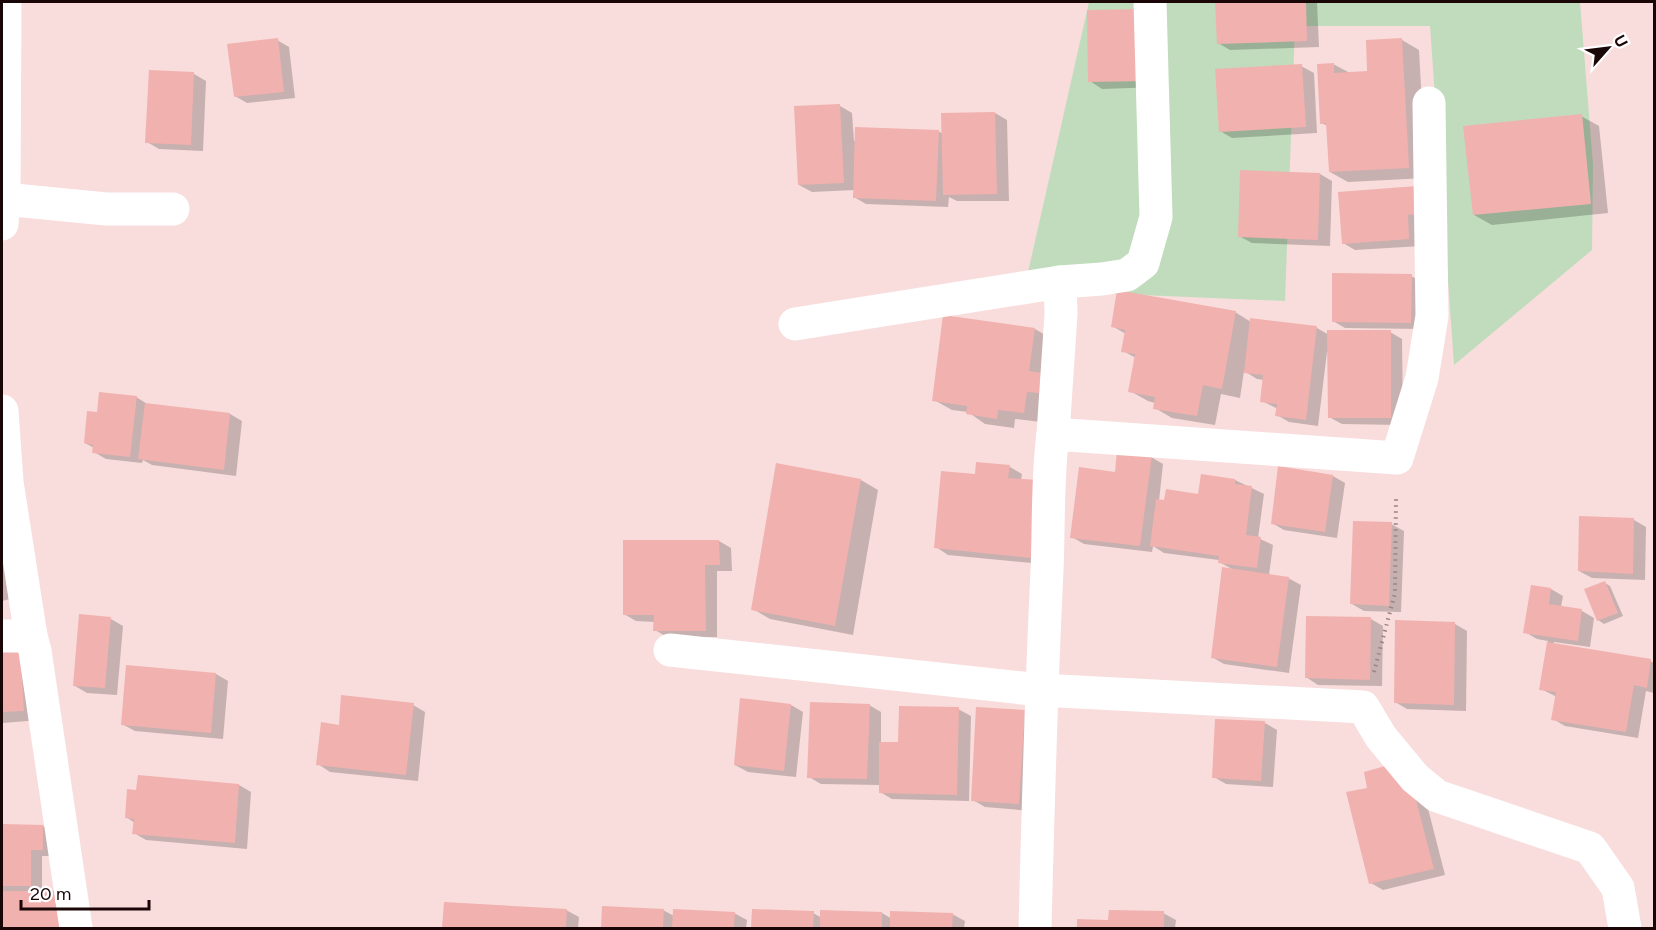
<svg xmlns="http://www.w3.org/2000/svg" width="1656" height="930" font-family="Figtree,sans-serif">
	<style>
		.green { fill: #c0dcbc }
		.shadow { fill: #0003 }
		.building { fill: #f1b1af }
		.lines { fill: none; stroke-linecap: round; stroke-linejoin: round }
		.path { stroke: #9c8484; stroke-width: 4; stroke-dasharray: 1.5 4.5; stroke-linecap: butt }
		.minor { stroke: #fff; stroke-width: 33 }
	</style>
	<rect width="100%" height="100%" fill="#f8dddc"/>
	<polygon class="green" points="1089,2 1580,2 1593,165 1592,250 1454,365 1430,26 1295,26 1285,301 1024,290"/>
	<g class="shadow">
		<polygon points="1217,2 1317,2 1319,47 1230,50 1218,43"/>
		<polygon points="1144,10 1158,87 1102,89 1090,81"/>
		<polygon points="277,40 289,47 295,98 247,103 235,96"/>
		<polygon points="1402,40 1419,50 1426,178 1348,182 1330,172 1328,126 1321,123 1333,64 1350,73 1369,73"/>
		<polygon points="1301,66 1314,73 1317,133 1232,138 1220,131"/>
		<polygon points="194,74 206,81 203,151 159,149 147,142"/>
		<polygon points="840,106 852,113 854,141 938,131 943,134 995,113 1007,120 1009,201 957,201 949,197 948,207 866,204 854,197 854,190 812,192 799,185"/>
		<polygon points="1581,116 1599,126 1608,213 1492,225 1474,215"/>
		<polygon points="1241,171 1320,174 1332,181 1330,246 1252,243 1239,236"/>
		<polygon points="1417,188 1421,246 1355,250 1343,243"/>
		<polygon points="1411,276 1424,283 1423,329 1345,328 1333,321"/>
		<polygon points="1235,312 1251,322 1317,328 1329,335 1390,332 1402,339 1403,425 1342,424 1329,417 1329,352 1327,352 1318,426 1289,422 1277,415 1278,409 1262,401 1264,380 1257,379 1244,371 1240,398 1221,394 1215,425 1172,418 1155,408 1155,403 1148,401 1130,391 1136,358 1123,351 1126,334 1112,326"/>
		<polygon points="1035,329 1052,339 1041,422 1015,419 1014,428 985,424 968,412 952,410 934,400"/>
		<polygon points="136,397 149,405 230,414 242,421 236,476 152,465 143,460 142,463 106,459 94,452 94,448 85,443 98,414"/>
		<polygon points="1151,457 1163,464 1159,501 1200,495 1235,480 1264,494 1258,538 1273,545 1269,575 1288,578 1301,585 1289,673 1224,664 1212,657 1234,570 1219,562 1219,560 1164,553 1153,546 1152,552 1084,544 1072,537 1116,473"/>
		<polygon points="1010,467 1022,474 1021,480 1043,564 948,555 936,547 977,476"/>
		<polygon points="1333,476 1345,483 1337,538 1284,530 1272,523"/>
		<polygon points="861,480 878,490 853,635 770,619 753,609"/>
		<polygon points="1634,520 1646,527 1645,580 1592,578 1579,571"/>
		<polygon points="1391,524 1404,531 1401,612 1364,611 1352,604"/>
		<polygon points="2,535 14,598 2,601"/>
		<polygon points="719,541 731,548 732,571 717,571 717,637 667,637 655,630 655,622 636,621 624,614"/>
		<polygon points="1605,583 1610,586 1623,616 1604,624 1598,620"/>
		<polygon points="1532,586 1551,589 1563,596 1561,607 1582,611 1594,618 1590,647 1554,642 1553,644 1650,661 1654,663 1654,693 1646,691 1638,738 1565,726 1553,719 1557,697 1541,689 1548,641 1537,639 1525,632"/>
		<polygon points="111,619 123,626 117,695 87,693 75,686"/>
		<polygon points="1371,619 1383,626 1382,686 1318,685 1306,677"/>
		<polygon points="1455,624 1467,631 1466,711 1407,709 1395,702"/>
		<polygon points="20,648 41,720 2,723 2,649"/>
		<polygon points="216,674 228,681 223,739 135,731 122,724"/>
		<polygon points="413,705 425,712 418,781 330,772 318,764 340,726"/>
		<polygon points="791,705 803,712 796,777 748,772 735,765"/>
		<polygon points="869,705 881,712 881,743 900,744 958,709 971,716 969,801 892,799 880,792 880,785 821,784 809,777"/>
		<polygon points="1024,711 1031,811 985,807 973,800"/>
		<polygon points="1265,723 1277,730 1273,787 1226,784 1214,777"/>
		<polygon points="239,785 251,792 247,849 146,840 134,833 135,823 126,817"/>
		<polygon points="1422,785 1445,875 1383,890 1371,883"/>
		<polygon points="2,826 43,826 55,833 55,856 42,856 42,892 75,928 2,928"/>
		<polygon points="445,904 566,910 579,917 578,928 444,928"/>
		<polygon points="603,908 663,910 674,916 734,913 747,920 746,928 602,928"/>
		<polygon points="753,910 813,913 822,918 882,913 892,919 952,914 965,921 964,928 753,928"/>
		<polygon points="1163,913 1176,920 1175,928 1079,928 1079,920 1110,921"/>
	</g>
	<g class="building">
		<polygon points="1215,2 1306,2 1307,41 1217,44"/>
		<polygon points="1144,9 1146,81 1088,82 1087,10"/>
		<polygon points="278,38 284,92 234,97 227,44"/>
		<polygon points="1402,38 1409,168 1329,172 1326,123 1320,124 1317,64 1334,63 1334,73 1367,71 1366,40"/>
		<polygon points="1302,64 1306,127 1219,132 1215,69"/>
		<polygon points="149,70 194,72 191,145 145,143"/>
		<polygon points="840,104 844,183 798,185 794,106"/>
		<polygon points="995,112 997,194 943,195 941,113"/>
		<polygon points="1582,114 1591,204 1473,215 1463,126"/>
		<polygon points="855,127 939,130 936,201 853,198"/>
		<polygon points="1240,170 1320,173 1318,240 1238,237"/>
		<polygon points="1417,186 1419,214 1408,215 1409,239 1342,244 1338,192"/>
		<polygon points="1332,273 1412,274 1411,323 1332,322"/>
		<polygon points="1117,290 1236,311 1222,389 1203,385 1197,416 1153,409 1155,397 1128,392 1135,354 1121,352 1125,330 1111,327"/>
		<polygon points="943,315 1035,328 1029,371 1041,373 1039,393 1027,392 1024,413 998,410 997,419 966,414 967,406 932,401"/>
		<polygon points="1250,318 1317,326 1306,420 1275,416 1277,404 1260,402 1263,375 1244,373"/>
		<polygon points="1327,330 1391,330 1391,418 1328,418"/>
		<polygon points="99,392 137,396 130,457 92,453 93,445 84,443 87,411 97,412"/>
		<polygon points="145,403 230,413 224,470 138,459"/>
		<polygon points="1117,451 1152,455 1140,546 1070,538 1079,467 1115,472"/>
		<polygon points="976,462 1010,465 1008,478 1038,480 1031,558 934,548 941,471 975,474"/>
		<polygon points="776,463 861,479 835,626 751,610"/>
		<polygon points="1278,466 1333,475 1325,532 1271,524"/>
		<polygon points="1201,474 1235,479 1235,484 1252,486 1246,535 1261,537 1257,568 1218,563 1219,556 1150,546 1156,499 1164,500 1166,489 1198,494"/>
		<polygon points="1579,516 1634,518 1633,574 1578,571"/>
		<polygon points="1353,521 1392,522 1389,606 1350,604"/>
		<polygon points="623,540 719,540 720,565 705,565 706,631 653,631 654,615 623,615"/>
		<polygon points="1222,567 1289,577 1277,667 1211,658"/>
		<polygon points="1605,581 1618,613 1597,621 1584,589"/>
		<polygon points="1531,585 1551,588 1549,604 1582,609 1578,641 1523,633"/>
		<polygon points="79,614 111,617 105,688 73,686"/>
		<polygon points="1306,616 1371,617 1370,680 1305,678"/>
		<polygon points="1395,620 1455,622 1454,705 1394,703"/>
		<polygon points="1547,642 1651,659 1647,688 1634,685 1626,732 1551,720 1556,692 1539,690"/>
		<polygon points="20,646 24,711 2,712 2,647"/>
		<polygon points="126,665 216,673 211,733 121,725"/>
		<polygon points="341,695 414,703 406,775 316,765 321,722 339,725"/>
		<polygon points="740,698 791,704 784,771 734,765"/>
		<polygon points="810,702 870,704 867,779 807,778"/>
		<polygon points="899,706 959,707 957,795 879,793 879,742 898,742"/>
		<polygon points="976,707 1025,710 1019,804 971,801"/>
		<polygon points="1215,719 1265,721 1261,781 1212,778"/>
		<polygon points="1396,763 1410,777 1434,869 1369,884 1346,792 1367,788 1364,772"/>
		<polygon points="138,775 239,784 235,843 132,834 134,819 125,818 127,789 136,790"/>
		<polygon points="2,824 43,825 43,850 31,850 31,886 2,886"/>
		<rect x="2" y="891" width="61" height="37"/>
		<polygon points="444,902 567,909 566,928 442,928"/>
		<polygon points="602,906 664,909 663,928 601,928"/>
		<polygon points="673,909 735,912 734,928 672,928"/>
		<polygon points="752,909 814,911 813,928 751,928"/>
		<polygon points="820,910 882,912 882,928 820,928"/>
		<polygon points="1109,910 1164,911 1164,928 1077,928 1077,919 1108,920"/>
		<polygon points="890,911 953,913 952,928 890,928"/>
	</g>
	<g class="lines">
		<polyline class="path" points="1374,672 1395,593 1396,496"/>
		<g class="minor">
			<polyline points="4,199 5,2"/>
			<polyline points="2,224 4,199 106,209 173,209"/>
			<polyline points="795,324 1060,282"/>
			<polyline points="2,411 7,482 31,636"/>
			<polyline points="1053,434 1061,314 1060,282 1102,279 1127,275 1143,263 1156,217 1150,2"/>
			<polyline points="2,636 31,636 35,651 76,928"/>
			<polyline points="670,650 1041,690 1363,707 1381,737 1415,778 1437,796 1590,848 1618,888 1625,928"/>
			<path d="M1035 928C1038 809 1041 690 1047 571 1049 526 1047 479 1053 434L1397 458 1422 378 1432 316 1429 103"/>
		</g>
	</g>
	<rect width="1656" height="930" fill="none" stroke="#1a0606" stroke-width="6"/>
	<g transform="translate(1608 48) rotate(62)" stroke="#ffffff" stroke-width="4.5" paint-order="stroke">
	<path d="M0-4.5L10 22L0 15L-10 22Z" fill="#1a0606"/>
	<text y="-9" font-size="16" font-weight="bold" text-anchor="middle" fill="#1a0606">U</text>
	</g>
	<path d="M21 900v9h128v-9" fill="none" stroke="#1a0606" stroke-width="3"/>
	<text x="30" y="900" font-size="18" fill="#1a0606" stroke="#ffffff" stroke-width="4.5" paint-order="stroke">20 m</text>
</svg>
